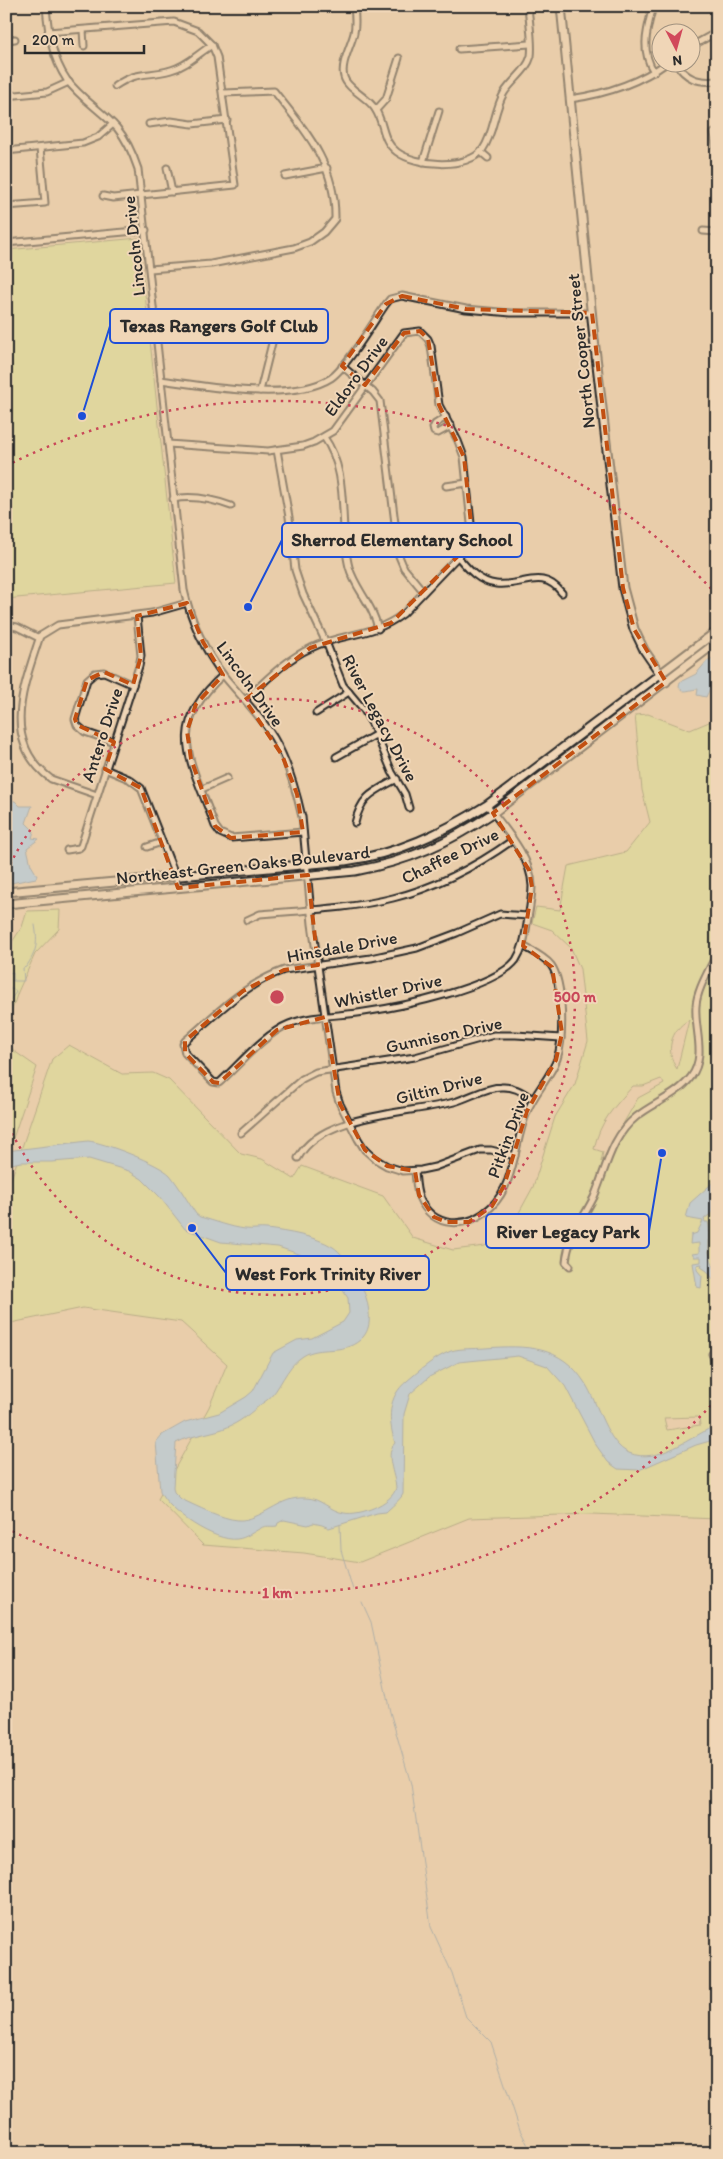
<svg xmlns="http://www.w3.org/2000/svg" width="723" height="2159" font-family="Itim,sans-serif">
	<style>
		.green { fill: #d4df91; stroke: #80855e; fill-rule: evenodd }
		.water { fill: #98c7f3; stroke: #6c89a3 }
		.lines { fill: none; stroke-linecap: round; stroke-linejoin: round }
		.stream { stroke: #6c89a3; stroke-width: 1 }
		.minor-casing { stroke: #2b2b2b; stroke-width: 9 }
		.major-casing { stroke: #2b2b2b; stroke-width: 11 }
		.minor { stroke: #f0d6b7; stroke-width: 5 }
		.major { stroke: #f0d6b7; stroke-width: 7 }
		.marked { fill: none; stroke: #c25012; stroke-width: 4; stroke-dasharray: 10 6; stroke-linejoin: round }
		.ring { fill: none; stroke: #c94859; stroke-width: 2.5; stroke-dasharray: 2.5 5 }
		.labels { text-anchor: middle; stroke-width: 4; stroke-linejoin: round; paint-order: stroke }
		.street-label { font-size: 18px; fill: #2b2b2b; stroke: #f0d6b7 }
		.centre { fill: #c94859; stroke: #f0d6b7; stroke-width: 2.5 }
		.ring-label { font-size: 15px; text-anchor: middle; font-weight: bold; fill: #c94859; stroke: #f0d6b7; stroke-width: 4; stroke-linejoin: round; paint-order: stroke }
		.leader { fill: none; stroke: #1d4ed8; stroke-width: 2 }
		.callout-dot { fill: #1d4ed8; stroke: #f0d6b7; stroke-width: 2 }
		.callout { fill: #f0d6b7; stroke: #1d4ed8; stroke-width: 2 }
		.callout-label { font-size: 19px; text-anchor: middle; font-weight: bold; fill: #2b2b2b }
	</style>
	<rect width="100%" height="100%" fill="#e9cdaa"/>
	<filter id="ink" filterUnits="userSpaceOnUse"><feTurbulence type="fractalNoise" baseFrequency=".02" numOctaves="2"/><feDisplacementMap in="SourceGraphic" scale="10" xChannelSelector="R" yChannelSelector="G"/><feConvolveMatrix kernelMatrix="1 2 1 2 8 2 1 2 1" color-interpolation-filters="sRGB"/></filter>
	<g filter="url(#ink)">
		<g class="green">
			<polygon points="139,238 176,583 6,599 6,250"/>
			<path d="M717 713V1519L592 1514 469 1518 360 1562 304 1553 203 1545 158 1499 209 1407 227 1364 181 1322 83 1308 6 1324V1194L52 1059 69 1045 122 1074 153 1073 169 1080 241 1154 262 1159 294 1179 302 1166 383 1196 413 1238 453 1250 485 1246 515 1220 533 1187 555 1117 575 1084 588 1041 580 969 571 948 552 930 532 923 536 907 560 910 568 866 626 852 650 822 642 790 635 715 648 714 690 730 709 722ZM689 1020 677 1069C665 1052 670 1030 689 1020ZM661 1079 664 1084 638 1098 601 1162 603 1152 594 1149C600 1121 614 1107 633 1086H643ZM699 1417 700 1425 667 1430 664 1418Z"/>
			<polygon points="60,910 59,929 35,954 18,992 6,1027 6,951 22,927 27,911"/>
			<polygon points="6,1040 14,1051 37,1067 6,1159"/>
		</g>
		<g class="water">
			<path d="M713 658 717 660V674L706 697 697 695 698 689C690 689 682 695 679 686L680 682 696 674 707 661Z"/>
			<polygon points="6,800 15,801 20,806 32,806 26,823 34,831 32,838 39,839 27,848 31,865 37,875 36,878 6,884"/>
			<path d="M88 1141C103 1142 160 1164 170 1175 179 1186 188 1202 196 1214L200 1217C215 1221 230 1227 245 1229 252 1230 260 1228 267 1229 288 1232 315 1236 333 1247 347 1256 363 1285 367 1301 370 1315 372 1330 360 1340 343 1355 320 1345 303 1356 285 1367 280 1391 267 1400 255 1408 244 1420 230 1426 213 1434 193 1434 176 1443L173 1487 174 1492 181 1499C196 1506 222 1519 238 1520 249 1521 261 1514 270 1509 283 1502 291 1497 306 1498 321 1498 330 1511 344 1513 359 1516 392 1504 396 1488 395 1474 384 1454 395 1443 388 1420 387 1397 407 1381 420 1370 435 1357 451 1351 461 1348 474 1349 485 1348 526 1345 561 1345 585 1383 598 1403 607 1444 629 1453 659 1465 691 1436 717 1425V1439L696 1445 639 1470 618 1469 608 1462 596 1445 565 1386 547 1366 518 1356 459 1362 429 1377 410 1394 404 1414 403 1494C401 1499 390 1508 386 1512L377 1513 329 1528 322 1525 313 1523 308 1525 284 1520 278 1523 277 1526C272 1527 265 1525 261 1528 253 1532 246 1538 237 1539 215 1542 168 1511 160 1491L156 1442 162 1435 185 1422 219 1413 246 1397 253 1391 273 1353 297 1340 312 1338 343 1322 349 1313 348 1298 334 1277 325 1269 299 1254 278 1247 221 1242 185 1229 159 1196 142 1179 129 1171 89 1159 52 1162H21L6 1165V1151Z"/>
			<path d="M717 1179V1209L704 1219 705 1222H708C711 1232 708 1242 709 1252 712 1266 717 1268 717 1284L707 1271 701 1267 702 1264 697 1265V1270L702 1276 701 1288 697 1287 693 1263 701 1262V1257H694L692 1254 699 1253V1243L690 1244 691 1235 697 1233 703 1221 686 1218 690 1203Z"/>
		</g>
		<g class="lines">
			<g class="stream">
				<path d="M6 980 9 973 13 972V981H24L23 968 26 967C37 951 38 943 35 925"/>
				<polyline points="6,988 15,990 16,992 6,1006"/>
				<polyline points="340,1525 341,1550 353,1590"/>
				<polyline points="362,1602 371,1622 390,1712 411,1784 431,1927 452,1973 466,2017 491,2042 520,2130 532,2153"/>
			</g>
			<g class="minor-casing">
				<g id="minor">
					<path d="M46 6C48 32 52 58 67 80 81 99 102 111 117 128 127 140 133 154 138 169L184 590C191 621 205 651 224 676 241 697 260 715 274 738 288 762 296 790 302 817L312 924 336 1092 340 1104 358 1139 365 1150 375 1159 387 1166 403 1171 421 1170 435 1167 480 1150H491L515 1156"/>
					<polyline points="311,6 358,6"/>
					<path d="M653 6C647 30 640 50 654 72"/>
					<path d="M354 7C355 15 356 24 354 33 351 46 340 64 344 77 347 89 368 97 375 109 385 124 381 140 397 152 416 166 468 170 483 149 494 133 494 110 504 93 512 80 527 71 531 56 533 43 529 20 528 6"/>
					<polyline points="83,30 84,46"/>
					<polyline points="48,32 174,22 198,31 212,45 217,57 235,185 113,198 103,196"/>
					<polyline points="6,40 15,39"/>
					<polyline points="690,47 717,32"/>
					<polyline points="459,49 530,44"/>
					<path d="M675 62C686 79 698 83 717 81"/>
					<path d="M115 86C138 70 148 77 171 70 187 66 199 53 212 45"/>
					<polyline points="6,96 47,92 69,82"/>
					<path d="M570 99C606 94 638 84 668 62"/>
					<polyline points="376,110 386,99 399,58"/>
					<polyline points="149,124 171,121 192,124 227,120"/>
					<polyline points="717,133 714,133 717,150"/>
					<polyline points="6,151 83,143 98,137 113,124"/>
					<polyline points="481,152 488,158"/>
					<polyline points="423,162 439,111"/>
					<polyline points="167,168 172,192"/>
					<polyline points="285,176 327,168"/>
					<polyline points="6,206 45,203 40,148"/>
					<polyline points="703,231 717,232"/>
					<polyline points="6,243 146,230"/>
					<path d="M150 269 211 264 294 248 310 242 324 232 335 219C336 164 306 132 274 91L224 93"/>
					<polyline points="342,366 373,392 380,401 399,556 404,568 423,591"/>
					<path d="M161 380C205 386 292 403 331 378 347 367 374 321 386 304L390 299 402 296 466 309 511 313H592"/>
					<polyline points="260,391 277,323"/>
					<polyline points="446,417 435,424 433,428 434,432 438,433 451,426"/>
					<path d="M324 437C351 475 338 525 349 567 355 589 373 604 378 629"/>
					<path d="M168 444 268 451 303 446 314 442 333 431 404 333 420 331 428 339 431 346 439 405 458 441 464 457 472 533 470 543 465 549 403 614C371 638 343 632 311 648 286 659 265 681 245 700"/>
					<polyline points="277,450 289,517 295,570 303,594 328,647 343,685 364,710 372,724 392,772 405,794 409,808"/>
					<polyline points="446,486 467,483"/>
					<path d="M173 499C193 495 212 499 231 506"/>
					<path d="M458 557C468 569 479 582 496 584 523 587 542 567 562 593"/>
					<polyline points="6,625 17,627 37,637 40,636"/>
					<path d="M223 675C163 729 192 762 215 826L220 833 231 838 303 832"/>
					<polyline points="316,713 349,692"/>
					<polyline points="114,742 85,732 77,725 75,719 87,680 95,673 104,672 133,685"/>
					<polyline points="336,757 377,734"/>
					<polyline points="105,769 129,779 141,788 176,877 178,888"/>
					<polyline points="202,789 227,778"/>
					<path d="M97 795 51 779C0 741 24 686 40 636L58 625 152 613 187 603"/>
					<path d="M487 805C504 828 531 856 532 886 532 898 529 912 527 924 525 937 523 949 516 960 495 988 399 1007 364 1012 339 1016 312 1015 289 1024 264 1034 239 1065 219 1083L213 1082 185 1053 183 1044 185 1041C216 1014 245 984 284 970L371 958 417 948 457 933 500 914 528 916"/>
					<path d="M355 823C361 796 373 792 397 779"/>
					<polyline points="147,847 162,842"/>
					<polyline points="67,850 79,848 81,846 139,666 141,656 137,616"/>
					<path d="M247 920 260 914C304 910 350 909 393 898 435 888 478 865 513 840"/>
					<polyline points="241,1133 302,1079 316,1072 415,1057 494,1035 516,1035 561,1038"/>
					<path d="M298 1158C321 1113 410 1114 454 1102 469 1098 486 1087 501 1087 514 1086 522 1092 533 1099"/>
					<path d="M415 1171C416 1180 416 1189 419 1197 433 1230 468 1229 491 1207 516 1183 514 1142 527 1112 534 1093 550 1078 557 1059 564 1038 564 983 551 965 544 956 532 951 523 946"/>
					<path d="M570 1266 566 1262C568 1237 583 1219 594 1197 606 1169 611 1137 636 1117 653 1103 678 1095 691 1077 707 1055 694 1030 696 1006 697 989 710 969 717 953"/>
					<polyline points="716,1363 712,1354 717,1349"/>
				</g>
			</g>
			<g class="major-casing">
				<g id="major">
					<polyline points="561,6 594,339 623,588 634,629 644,650 666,682"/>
					<path d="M6 892 345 861C398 854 442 833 487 805L717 631"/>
					<path d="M6 904 355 871C409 861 448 843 493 813L717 642"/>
				</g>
			</g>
			<use href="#minor" class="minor"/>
			<use href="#major" class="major"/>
		</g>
	</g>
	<path d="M0 0H723V2159H0ZM402 296 466 309 592 313 623 588 634 629 666 682 493 813 529 870 532 887 523 946 552 967 562 1033 556 1060 527 1111 504 1186 492 1206 469 1222H447L434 1217 419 1195 415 1171 387 1166 365 1150 340 1104 325 1017 277 1030 219 1083 213 1082 185 1053V1041L243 991 284 970 318 965 308 875 178 888 141 788 105 769 114 742 77 725 75 719 87 680 104 672 133 685 141 656 137 616 187 603 203 642 223 675 196 704 187 731 191 759 215 826 231 838 303 832 297 794 282 755 245 700 310 648 391 623 465 549 472 533 464 457 439 405 428 339 420 331 404 333 365 385 342 366 386 304Z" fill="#e9cdaa" fill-opacity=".55" fill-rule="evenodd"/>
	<path class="marked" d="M402 296 466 309 592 313 623 588 634 629 666 682 493 813 529 870 532 887 523 946 552 967 562 1033 556 1060 527 1111 504 1186 492 1206 469 1222H447L434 1217 419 1195 415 1171 387 1166 365 1150 340 1104 325 1017 277 1030 219 1083 213 1082 185 1053V1041L243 991 284 970 318 965 308 875 178 888 141 788 105 769 114 742 77 725 75 719 87 680 104 672 133 685 141 656 137 616 187 603 203 642 223 675 196 704 187 731 191 759 215 826 231 838 303 832 297 794 282 755 245 700 310 648 391 623 465 549 472 533 464 457 439 405 428 339 420 331 404 333 365 385 342 366 386 304Z"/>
	<g class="ring">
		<path d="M7 871A298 298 0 1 1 7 1123"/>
		<path d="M716 1400A596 596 0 0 1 6 1528M6 466A596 596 0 0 1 716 594"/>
	</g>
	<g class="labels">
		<g class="street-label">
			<text transform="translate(134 246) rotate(-96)" y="6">Lincoln Drive</text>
			<text transform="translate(581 351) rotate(-96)" y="6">North Cooper Street</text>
			<text transform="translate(356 376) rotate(-54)" y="6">Eldoro Drive</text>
			<text transform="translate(250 684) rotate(54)" y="6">Lincoln Drive</text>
			<text transform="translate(380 718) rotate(62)" y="6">River Legacy Drive</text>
			<text transform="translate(102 735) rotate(-72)" y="6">Antero Drive</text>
			<text transform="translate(450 856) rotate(-26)" y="6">Chaffee Drive</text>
			<text transform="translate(243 865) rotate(-6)" y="6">Northeast Green Oaks Boulevard</text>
			<text transform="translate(342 947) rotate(-10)" y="6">Hinsdale Drive</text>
			<text transform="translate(388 991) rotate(-12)" y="6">Whistler Drive</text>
			<text transform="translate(444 1035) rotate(-12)" y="6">Gunnison Drive</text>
			<text transform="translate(439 1088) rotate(-14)" y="6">Giltin Drive</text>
			<text transform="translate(508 1135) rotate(-70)" y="6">Pitkin Drive</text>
		</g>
	</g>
	<circle cx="277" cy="997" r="8" class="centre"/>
	<g class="ring-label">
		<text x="575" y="1002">500 m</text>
		<text x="277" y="1598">1 km</text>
	</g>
	<path class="leader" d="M82 416L110 326M248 607L282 540M662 1153L649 1231M192 1228L226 1273"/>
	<g class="callout-dot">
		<circle cx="82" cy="416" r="5"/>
		<circle cx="248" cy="607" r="5"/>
		<circle cx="662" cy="1153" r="5"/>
		<circle cx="192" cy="1228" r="5"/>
	</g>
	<g class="callout">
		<rect x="110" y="309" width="218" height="34" rx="5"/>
		<rect x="282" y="523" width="240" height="34" rx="5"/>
		<rect x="486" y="1214" width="163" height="34" rx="5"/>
		<rect x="226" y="1256" width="203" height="34" rx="5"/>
	</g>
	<g class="callout-label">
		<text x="219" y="332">Texas Rangers Golf Club</text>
		<text x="402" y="546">Sherrod Elementary School</text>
		<text x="568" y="1238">River Legacy Park</text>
		<text x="328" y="1280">West Fork Trinity River</text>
	</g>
	<rect width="723" height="2159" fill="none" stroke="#f0d6b7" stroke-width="25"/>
	<rect x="12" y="12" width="698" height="2134" fill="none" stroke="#2b2b2b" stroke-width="2" filter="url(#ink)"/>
	<g transform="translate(676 48) rotate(174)"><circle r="24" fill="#f0d6b7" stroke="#a1927f"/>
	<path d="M0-4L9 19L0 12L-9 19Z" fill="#d1495b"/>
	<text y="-8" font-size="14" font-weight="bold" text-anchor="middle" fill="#2b2b2b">N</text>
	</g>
	<path d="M25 45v8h119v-8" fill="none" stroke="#2b2b2b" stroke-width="2.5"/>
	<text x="32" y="45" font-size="15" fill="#2b2b2b" stroke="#f0d6b7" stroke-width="4" paint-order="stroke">200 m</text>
</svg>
